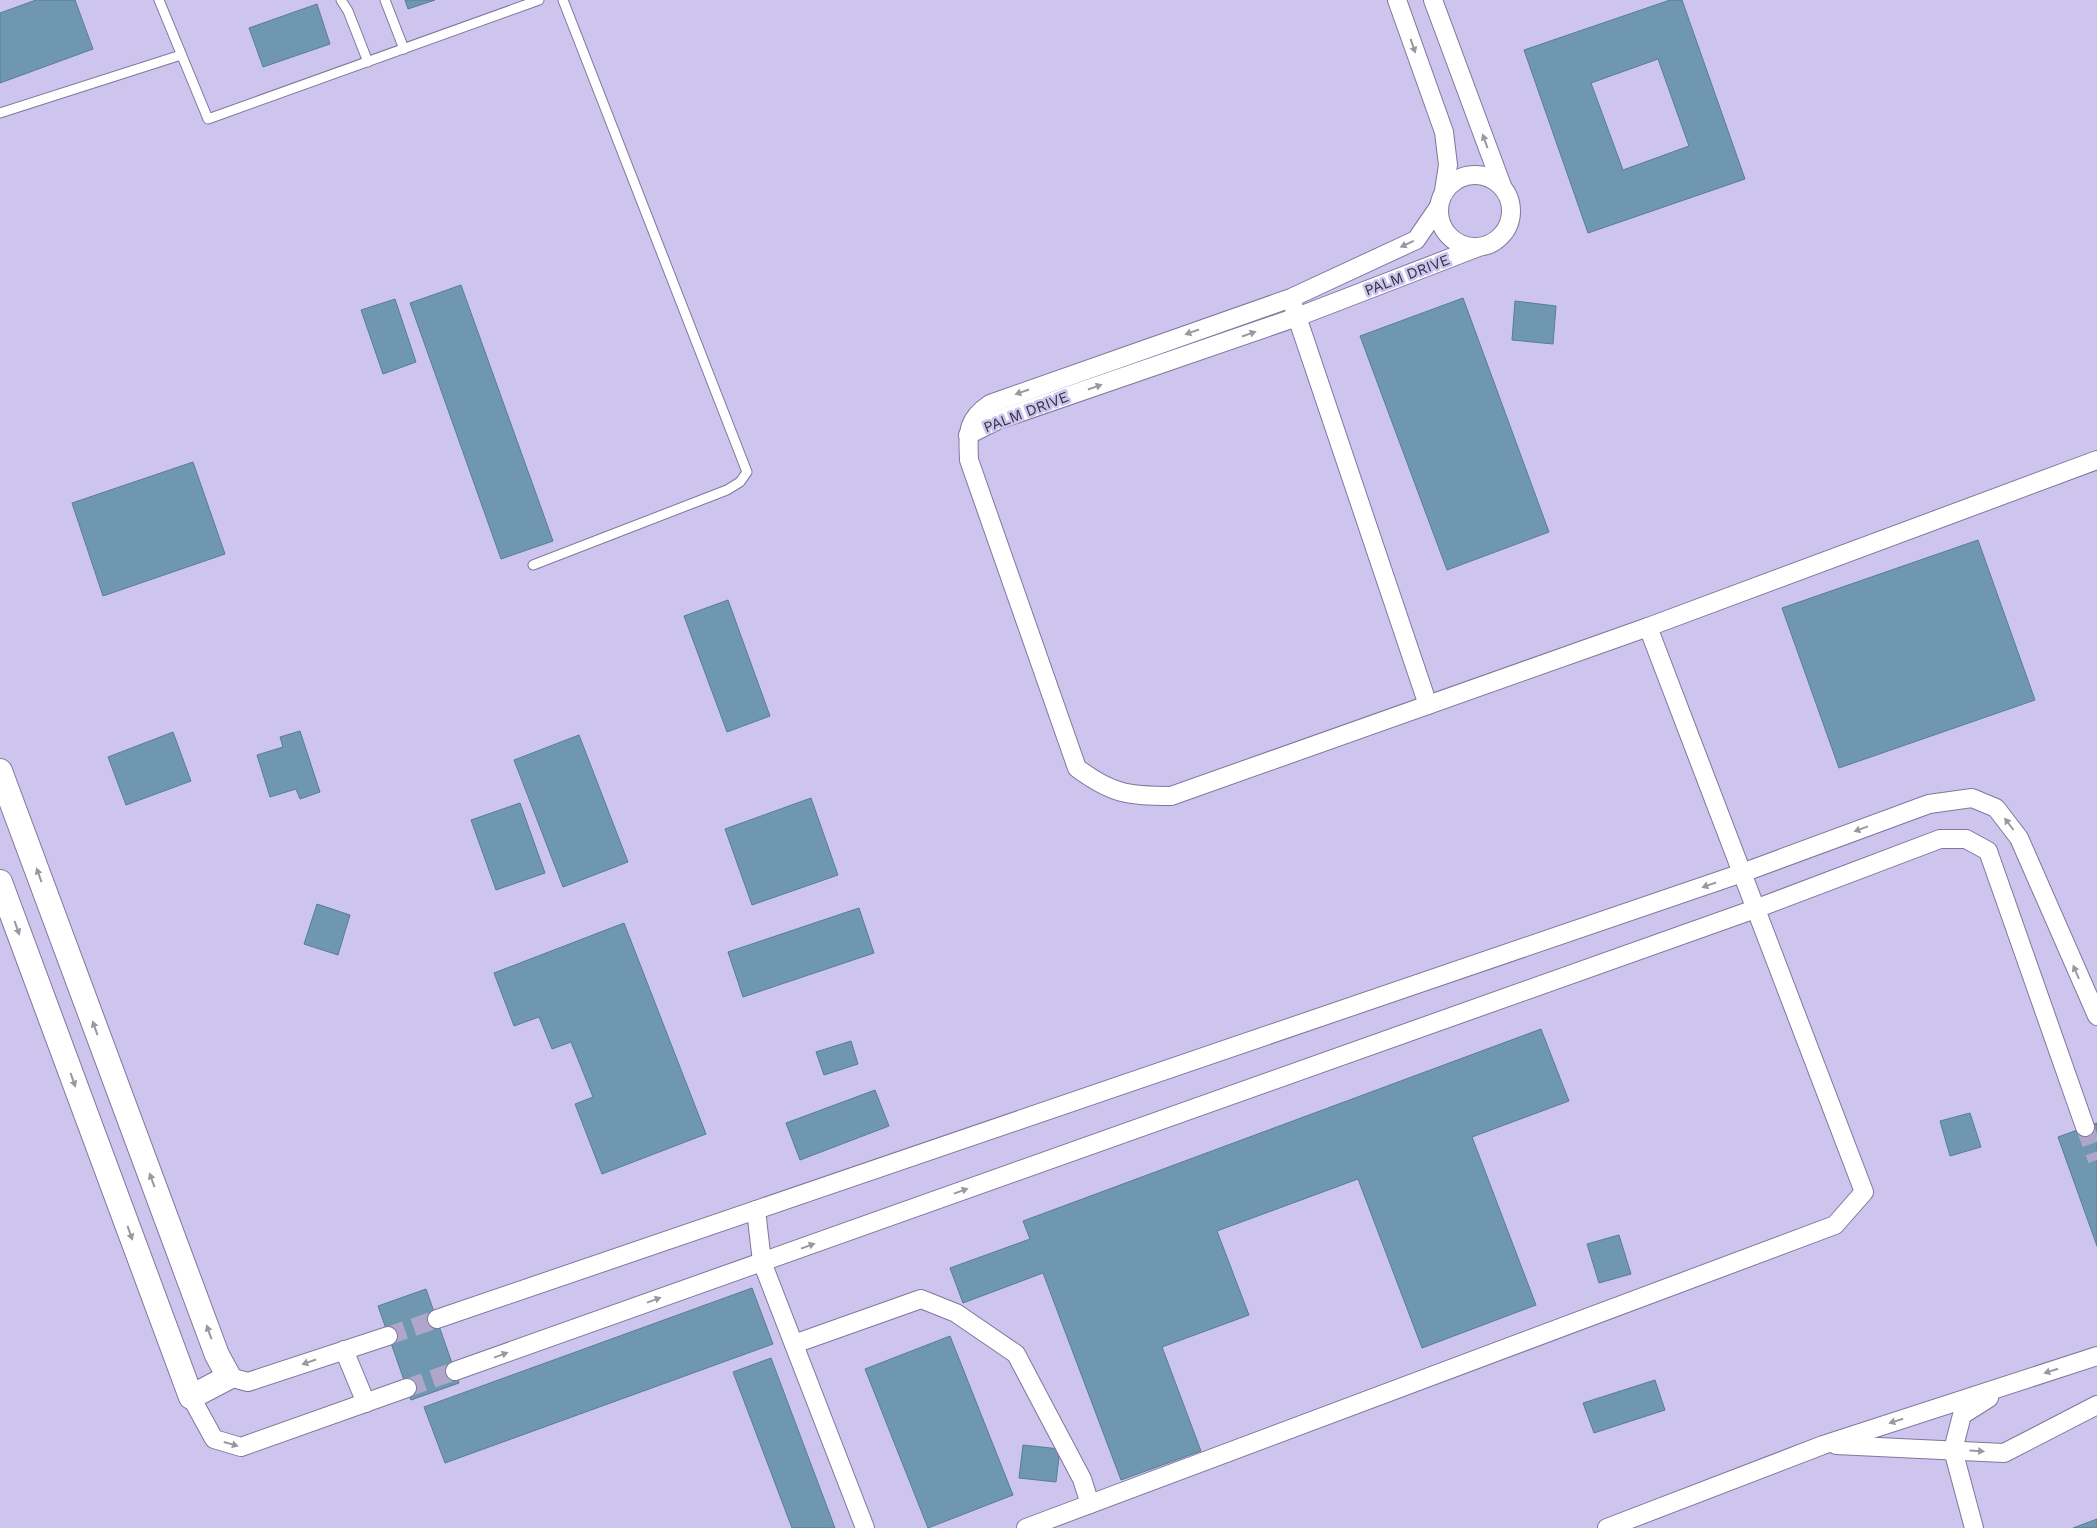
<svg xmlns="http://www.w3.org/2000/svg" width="2097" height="1528" font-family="'Work Sans',sans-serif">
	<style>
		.building { fill: #6f98b0; stroke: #567e96; fill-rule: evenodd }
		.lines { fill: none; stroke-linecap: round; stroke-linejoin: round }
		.minor-tunnel { stroke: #aea7cb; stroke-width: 18; stroke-dasharray: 18 9; stroke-linecap: butt }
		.service-casing { stroke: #7f779d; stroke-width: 11 }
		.minor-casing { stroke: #7f779d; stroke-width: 20 }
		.secondary-casing { stroke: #7f779d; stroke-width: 26 }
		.service { stroke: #fff; stroke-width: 9 }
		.minor { stroke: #fff; stroke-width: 18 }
		.secondary { stroke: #fff; stroke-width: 24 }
		.oneway { fill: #9998a0 }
		.labels { text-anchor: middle; stroke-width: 5; stroke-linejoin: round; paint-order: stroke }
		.street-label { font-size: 15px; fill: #333040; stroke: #cdc5ee }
	</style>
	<rect width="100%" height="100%" fill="#cdc5ee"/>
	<g class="building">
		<polygon points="36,0 75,0 93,49 0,83 0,13"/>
		<polygon points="405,0 435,0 408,9"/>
		<path d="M1670 0H1682L1745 179 1588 233 1524 50ZM1658 59 1689 146 1623 170 1591 83Z"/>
		<polygon points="317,4 330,44 263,67 249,28"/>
		<polygon points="461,285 553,541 501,559 410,303"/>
		<polygon points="1463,298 1549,532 1447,570 1360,336"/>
		<polygon points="395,299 416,362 383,374 361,310"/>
		<polygon points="1515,301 1556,306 1553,344 1512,340"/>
		<polygon points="193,462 225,554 103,596 72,503"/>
		<polygon points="1978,540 2035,700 1839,768 1782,608"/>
		<polygon points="728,600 770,716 727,732 684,616"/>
		<polygon points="300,731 320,792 300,799 296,789 270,797 257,755 283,747 280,737"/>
		<polygon points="173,732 191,781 126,805 108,757"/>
		<polygon points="579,735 628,862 563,887 514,760"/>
		<polygon points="811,798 838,875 752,905 725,829"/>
		<polygon points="520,803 545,873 496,890 471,820"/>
		<polygon points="317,904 350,915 338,955 304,944"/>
		<polygon points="859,908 874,953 743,997 728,952"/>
		<polygon points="624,923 706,1134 602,1174 575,1104 593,1097 571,1042 552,1049 539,1017 514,1026 494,973"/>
		<polygon points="1541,1029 1569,1101 1472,1137 1536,1305 1422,1348 1358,1179 1217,1231 1249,1315 1162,1347 1201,1451 1121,1480 1043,1273 963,1303 950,1268 1030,1239 1023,1221"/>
		<polygon points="851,1041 858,1064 824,1075 816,1052"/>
		<polygon points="875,1090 889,1126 800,1160 786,1123"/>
		<polygon points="1970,1113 1981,1147 1950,1156 1940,1121"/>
		<polygon points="2097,1123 2097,1246 2058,1137"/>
		<polygon points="1619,1235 1631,1274 1599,1283 1587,1244"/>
		<polygon points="752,1288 773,1344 445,1463 424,1407"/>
		<polygon points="426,1289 459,1383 411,1400 378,1306"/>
		<polygon points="950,1336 1013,1495 928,1528 865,1369"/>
		<polygon points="771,1358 835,1528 792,1528 733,1372"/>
		<polygon points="1655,1380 1665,1410 1594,1433 1583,1403"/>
		<polygon points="1023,1445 1060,1449 1056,1482 1019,1478"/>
		<polygon points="2097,1519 2097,1528 2073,1528"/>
	</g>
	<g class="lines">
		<g class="minor-tunnel">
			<polyline points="2085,1127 2097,1160"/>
			<polyline points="388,1336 437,1319"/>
			<polyline points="407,1388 455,1371"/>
		</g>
		<g class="service-casing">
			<g id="service">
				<polyline points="159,0 208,119 539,0"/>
				<polyline points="341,0 348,11 368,62"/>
				<polyline points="385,0 404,49"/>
				<polyline points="0,113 181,55"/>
				<polyline points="533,565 727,490 740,482 747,472 563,0"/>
			</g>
		</g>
		<g class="minor-casing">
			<g id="minor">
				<polyline points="1397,0 1444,132 1448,165 1444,191"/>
				<polyline points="1433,0 1502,186"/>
				<circle cx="1475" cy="211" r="36"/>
				<path d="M1438 208 1416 240 1291 298 990 404C966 420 968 433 969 460L1077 768C1112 794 1128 796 1171 796L1648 627"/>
				<polyline points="1293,305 1428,705"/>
				<polyline points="968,435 998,420 1297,317 1476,248"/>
				<polyline points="756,1210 762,1262 865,1528"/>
				<polyline points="437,1319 1742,873 1929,804 1972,798 1996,808 2019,838 2097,1016"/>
				<polyline points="794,1344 921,1299 956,1313 1016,1354 1082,1479 1090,1504"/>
				<polyline points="344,1350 366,1403"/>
				<polyline points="455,1371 1755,909 1940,839 1966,839 1988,851 2085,1127"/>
				<polyline points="229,1377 248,1382 388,1336"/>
				<polyline points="191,1397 214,1439 241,1447 407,1388"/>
				<polyline points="1836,1445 2004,1453 2097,1405"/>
				<polyline points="1026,1528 1835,1225 1864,1192 1648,627 2097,460"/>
				<polyline points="1607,1528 1823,1445 2097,1356"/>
				<polyline points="1974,1528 1953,1450 1962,1415 1989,1398"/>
			</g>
		</g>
		<g class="secondary-casing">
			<polyline id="secondary" points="0,771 217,1355 229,1377 191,1397 0,882"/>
		</g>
		<use href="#service" class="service"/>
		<use href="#minor" class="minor"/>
		<use href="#secondary" class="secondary"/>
	</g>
	<defs><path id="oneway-solid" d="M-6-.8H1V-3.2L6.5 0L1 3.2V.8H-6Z" transform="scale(1.25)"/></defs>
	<g class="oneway">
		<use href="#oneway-solid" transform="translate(1413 46) rotate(71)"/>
		<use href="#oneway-solid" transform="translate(1485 141) rotate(-110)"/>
		<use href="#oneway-solid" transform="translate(1407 244) rotate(155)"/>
		<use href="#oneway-solid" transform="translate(1192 332) rotate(161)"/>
		<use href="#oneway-solid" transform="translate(1249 334) rotate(-19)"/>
		<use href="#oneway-solid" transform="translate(1095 387) rotate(-19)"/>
		<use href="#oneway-solid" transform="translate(1022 392) rotate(161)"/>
		<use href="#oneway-solid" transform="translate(2009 824) rotate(-127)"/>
		<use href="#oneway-solid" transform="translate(1861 829) rotate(160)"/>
		<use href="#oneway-solid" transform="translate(39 875) rotate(-110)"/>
		<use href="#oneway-solid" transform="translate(1709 885) rotate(161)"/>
		<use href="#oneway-solid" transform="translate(17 928) rotate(70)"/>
		<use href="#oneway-solid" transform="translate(2076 972) rotate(-113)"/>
		<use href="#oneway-solid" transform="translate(95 1028) rotate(-110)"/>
		<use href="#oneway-solid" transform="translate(73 1080) rotate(70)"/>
		<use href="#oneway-solid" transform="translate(152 1180) rotate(-110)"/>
		<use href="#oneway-solid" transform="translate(961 1191) rotate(-20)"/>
		<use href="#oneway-solid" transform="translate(130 1233) rotate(70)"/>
		<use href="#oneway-solid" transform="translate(808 1246) rotate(-20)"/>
		<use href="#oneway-solid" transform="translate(654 1300) rotate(-20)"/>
		<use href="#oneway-solid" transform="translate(209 1332) rotate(-110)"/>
		<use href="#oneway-solid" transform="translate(501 1355) rotate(-20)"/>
		<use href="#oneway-solid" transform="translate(309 1362) rotate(161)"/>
		<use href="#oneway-solid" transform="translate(2051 1371) rotate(162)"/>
		<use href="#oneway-solid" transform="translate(1896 1421) rotate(162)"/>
		<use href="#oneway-solid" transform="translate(231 1444) rotate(16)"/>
		<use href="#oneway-solid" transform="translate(1977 1451) rotate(3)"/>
	</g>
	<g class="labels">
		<g class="street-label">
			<text transform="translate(1407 275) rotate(-21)" y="5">PALM DRIVE</text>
			<text transform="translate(1026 412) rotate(-21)" y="5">PALM DRIVE</text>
		</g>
	</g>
</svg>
